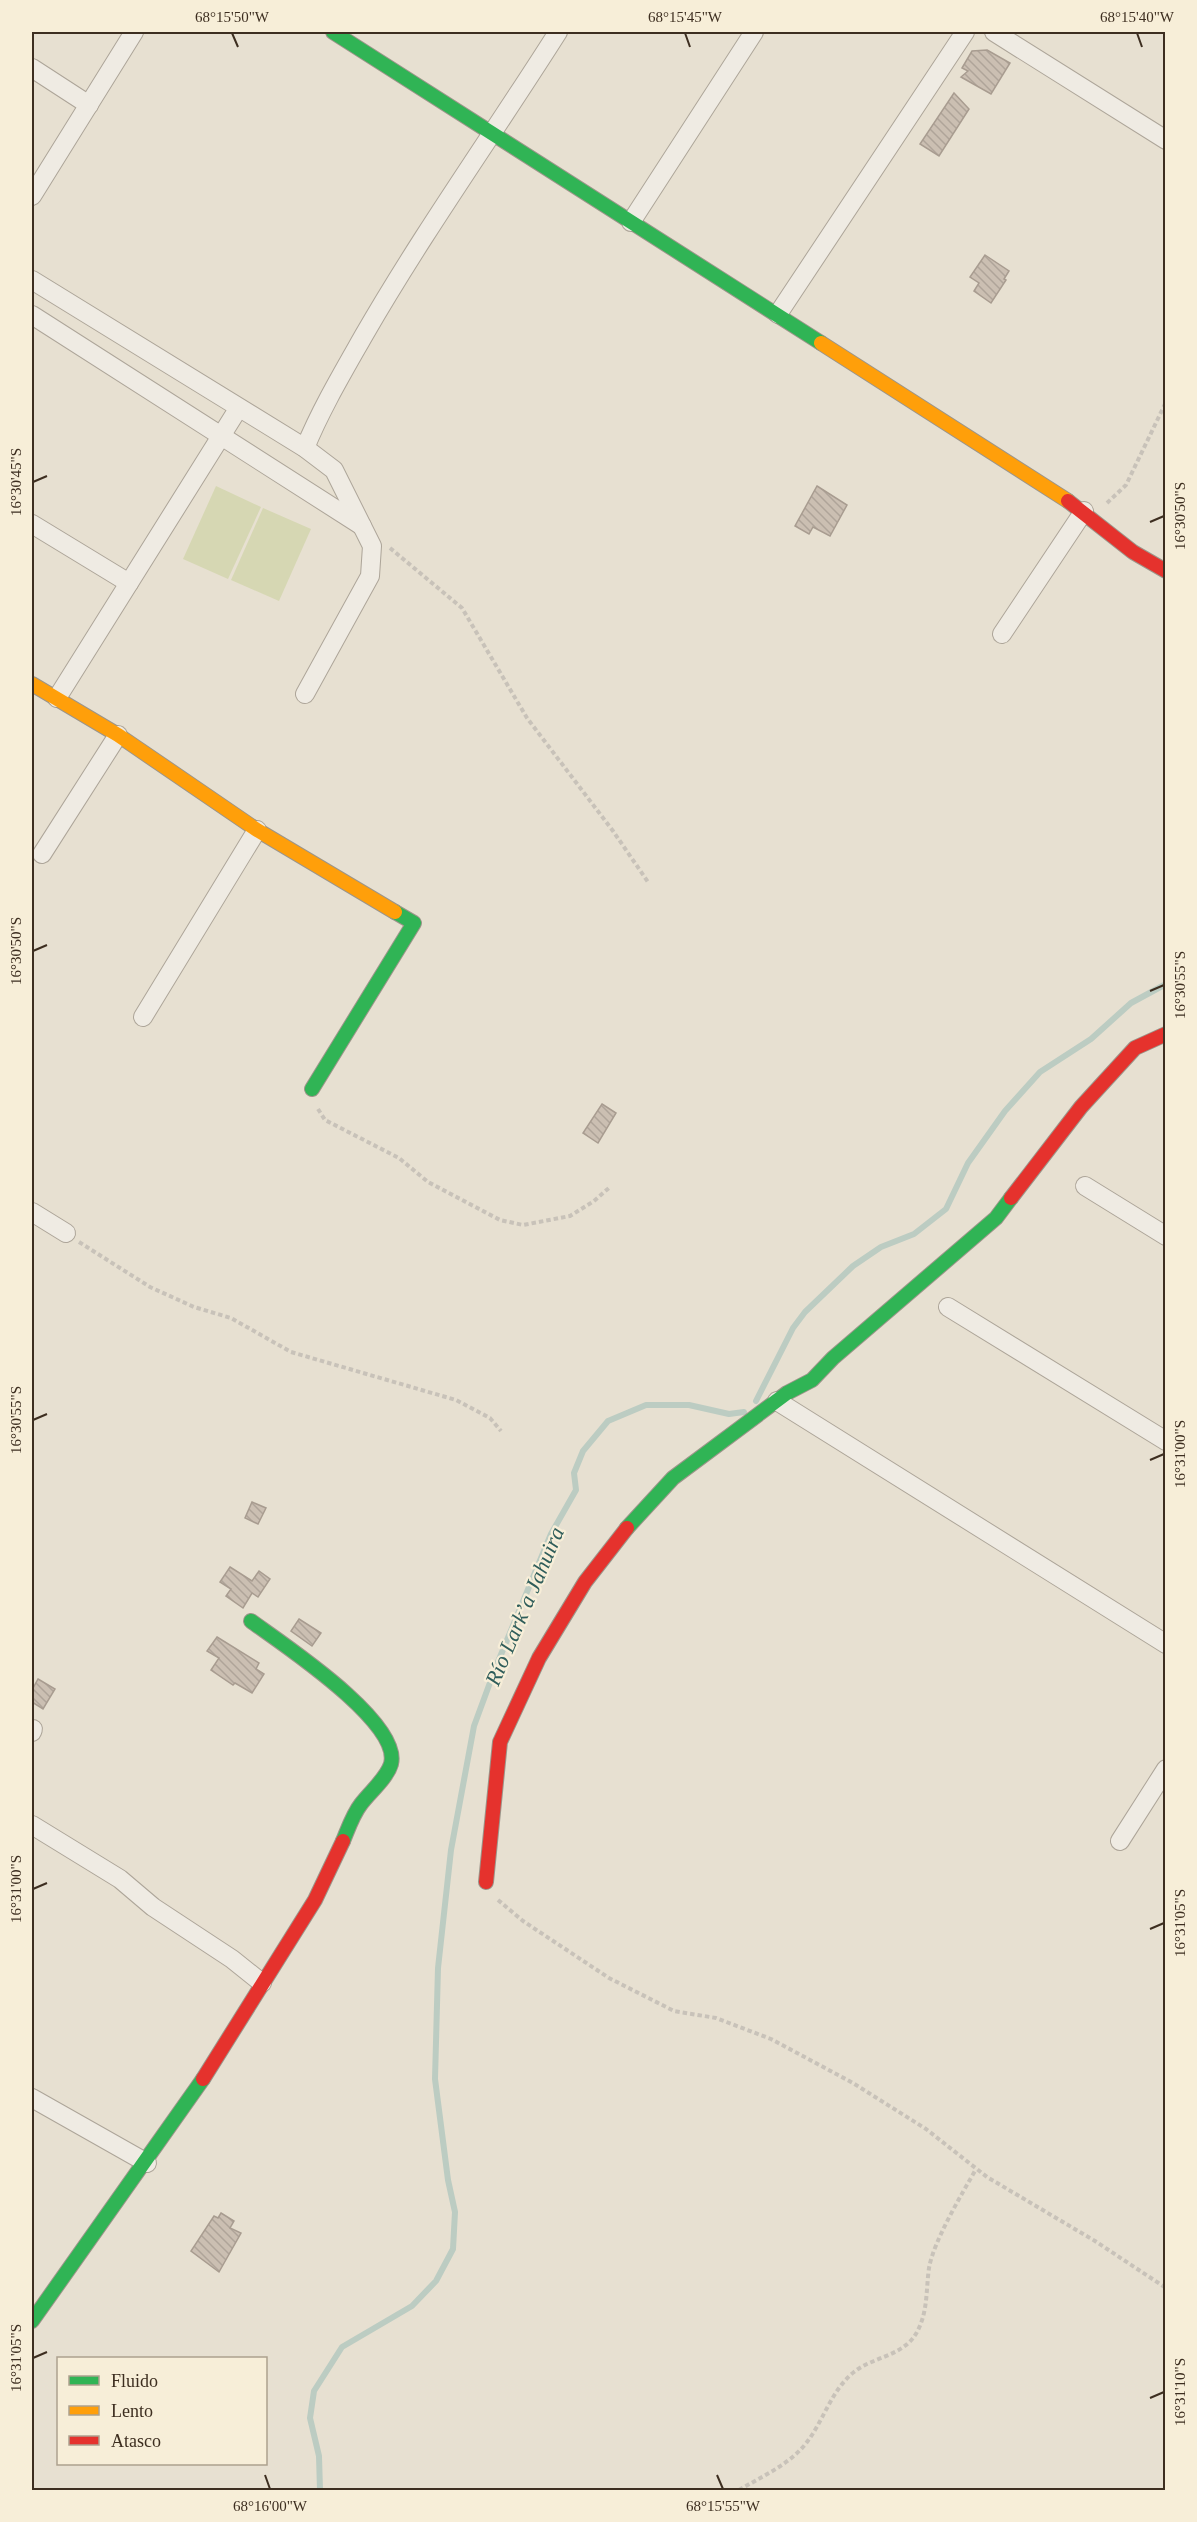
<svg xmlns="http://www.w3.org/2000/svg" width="1197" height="2522" font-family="'Times New Roman',serif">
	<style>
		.garden { fill: #d6d7b3 }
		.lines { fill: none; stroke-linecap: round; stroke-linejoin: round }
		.stream { stroke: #bcccc2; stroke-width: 6 }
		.building { fill: url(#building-back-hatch); stroke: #a89c90; stroke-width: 1.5 }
		.street-casing { stroke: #ada599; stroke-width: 20 }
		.fast-casing { stroke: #9c958a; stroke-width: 16 }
		.slow-casing { stroke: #9c958a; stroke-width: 16 }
		.jam-casing { stroke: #9c958a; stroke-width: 16 }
		.path { stroke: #c8c2b9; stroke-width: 4; stroke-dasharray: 4.5 3; stroke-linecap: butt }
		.street { stroke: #efebe3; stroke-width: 18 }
		.fast { stroke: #30b455; stroke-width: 14 }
		.slow { stroke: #ff9f0a; stroke-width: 14 }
		.jam { stroke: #e5322d; stroke-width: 14 }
		.ticks { fill: none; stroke: #3d2e20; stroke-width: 2 }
		.labels { text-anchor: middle; stroke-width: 4.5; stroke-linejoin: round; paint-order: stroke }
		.water-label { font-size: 22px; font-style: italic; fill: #2f5d5a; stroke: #f7eed8 }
		.neatline { fill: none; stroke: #3d2e20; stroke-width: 2 }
		.ticks-label { font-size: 15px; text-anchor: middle; fill: #3d2e20 }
	</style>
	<defs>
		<pattern id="building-back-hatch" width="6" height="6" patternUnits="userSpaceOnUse" patternTransform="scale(1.5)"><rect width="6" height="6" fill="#cbbfb2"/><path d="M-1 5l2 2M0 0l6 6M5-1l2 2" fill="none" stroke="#afa499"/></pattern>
	</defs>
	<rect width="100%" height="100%" fill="#e7e0d1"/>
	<g class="garden">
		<polygon points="216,486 261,507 228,579 183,559"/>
		<polygon points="263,508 311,529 279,601 231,580"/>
	</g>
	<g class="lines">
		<g class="stream">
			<polyline points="756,1401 793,1328 805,1312 853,1266 881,1247 914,1234 946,1209 968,1163 1005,1111 1040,1072 1091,1039 1131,1003 1166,984"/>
			<polyline points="320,2490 319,2456 310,2418 314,2391 342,2347 412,2306 436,2281 453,2249 455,2212 448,2180 435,2079 438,1968 451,1850 474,1726 495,1669 551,1534 576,1490 574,1473 583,1451 608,1421 646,1405 689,1405 729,1414 744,1412"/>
		</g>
	</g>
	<g class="building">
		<polygon points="987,50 1010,63 991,94 961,77 968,71 962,68 972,51"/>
		<polygon points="954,93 969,109 939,156 920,144"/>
		<polygon points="985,255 1009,271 1004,279 1006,280 991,303 974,291 979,283 970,277"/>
		<polygon points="817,486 847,505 830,536 813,527 809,534 795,526"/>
		<polygon points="602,1104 616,1113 598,1143 583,1133"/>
		<polygon points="252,1502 266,1508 258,1524 245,1518"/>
		<polygon points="230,1567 252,1581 259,1571 270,1579 258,1597 252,1593 243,1608 226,1596 231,1589 220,1582"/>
		<polygon points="299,1619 321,1633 312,1646 291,1631"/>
		<polygon points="217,1637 259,1663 256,1669 264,1674 252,1693 235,1683 233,1685 211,1670 219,1658 207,1651"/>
		<polygon points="38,1679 55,1689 43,1709 32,1702 32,1690"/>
		<polygon points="221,2213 234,2221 230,2228 241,2233 219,2272 191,2251 214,2216 218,2218"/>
	</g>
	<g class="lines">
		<g class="street-casing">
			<g id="street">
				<polyline points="994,32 1166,140"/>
				<polyline points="32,68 89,105"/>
				<polyline points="32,196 134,32"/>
				<polyline points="631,222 754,32"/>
				<polyline points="32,280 305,448 334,470 372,546 370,576 305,694"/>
				<polyline points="778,314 965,32"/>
				<polyline points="32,315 362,526"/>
				<path d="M305 448C321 409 343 372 364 335 424 231 494 133 558 32"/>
				<polyline points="32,524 129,583"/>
				<polyline points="1002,634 1084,511"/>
				<polyline points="57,698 238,409"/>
				<polyline points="42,854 118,735"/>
				<polyline points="143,1017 257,830"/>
				<polyline points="1085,1186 1166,1236"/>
				<polyline points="32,1212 66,1233"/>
				<polyline points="948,1307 1166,1441"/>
				<polyline points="777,1401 1166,1644"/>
				<polyline points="32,1732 33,1729"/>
				<polyline points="32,1825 120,1879 153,1907 232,1959 262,1983"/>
				<polyline points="1120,1841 1166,1769"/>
				<polyline points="32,2098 147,2163"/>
			</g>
		</g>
		<g class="fast-casing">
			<g id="fast">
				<polyline points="333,32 821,343"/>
				<polyline points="312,1089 414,923 395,912"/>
				<polyline points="627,1528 673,1478 787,1393 812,1380 833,1358 996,1218 1011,1198"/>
				<path d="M251 1621C281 1643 402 1722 391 1764 387 1778 370 1792 361 1804 353 1814 348 1829 343 1841"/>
				<polyline points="32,2321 203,2079"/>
			</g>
		</g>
		<g class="slow-casing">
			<g id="slow">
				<polyline points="821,343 1068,501"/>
				<polyline points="32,684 118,735 257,830 395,912"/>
			</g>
		</g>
		<g class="jam-casing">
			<g id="jam">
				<polyline points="1068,501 1133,552 1166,571"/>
				<polyline points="1011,1198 1081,1107 1135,1048 1166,1034"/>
				<polyline points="486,1882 500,1742 539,1658 585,1582 627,1528"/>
				<polyline points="203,2079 315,1900 343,1841"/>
			</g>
		</g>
		<g class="path">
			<polyline points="1107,503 1126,485 1166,402"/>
			<polyline points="390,548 462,608 527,718 613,831 648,882"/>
			<polyline points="318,1109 325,1120 399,1158 428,1182 500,1220 523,1225 570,1216 594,1201 610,1187"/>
			<polyline points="79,1242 150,1287 194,1307 231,1318 291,1352 456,1400 490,1418 501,1431"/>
			<polyline points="498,1900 523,1921 609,1978 674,2011 716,2018 771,2039 853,2083 926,2129 987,2177 1095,2241 1166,2288"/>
			<path d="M739 2490C761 2477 786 2466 803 2447 823 2424 830 2391 854 2372 874 2356 906 2356 918 2330 928 2310 926 2289 929 2268 934 2240 962 2194 976 2169"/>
		</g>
		<use href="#street" class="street"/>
		<use href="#fast" class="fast"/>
		<use href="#slow" class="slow"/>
		<use href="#jam" class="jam"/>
	</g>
	<path class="ticks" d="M232 33 238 47M685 33 690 47M1137 33 1142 47M33 482 47 476M1150 522 1164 516M33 951 47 945M1150 991 1164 985M33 1420 47 1414M1150 1460 1164 1454M33 1889 47 1883M1150 1929 1164 1923M33 2358 47 2352M1150 2398 1164 2392M265 2475 270 2489M717 2475 723 2489"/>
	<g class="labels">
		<g class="water-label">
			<text transform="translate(524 1606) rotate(-67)" y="8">Río Lark’a Jahuira</text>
		</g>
	</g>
	<rect width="1197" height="2522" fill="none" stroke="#f7eed8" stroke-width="66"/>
	<rect x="57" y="2357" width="210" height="108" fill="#f7eed8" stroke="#ada18e" stroke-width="1.5"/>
	<rect x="69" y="2376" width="30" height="9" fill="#30b455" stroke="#ada18e" stroke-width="1.5"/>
	<text x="111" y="2387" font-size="18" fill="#3d2e20">Fluido</text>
	<rect x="69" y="2406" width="30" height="9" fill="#ff9f0a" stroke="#ada18e" stroke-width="1.5"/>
	<text x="111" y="2417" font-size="18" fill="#3d2e20">Lento</text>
	<rect x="69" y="2436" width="30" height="9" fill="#e5322d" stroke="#ada18e" stroke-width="1.5"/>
	<text x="111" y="2447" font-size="18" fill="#3d2e20">Atasco</text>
	<rect x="33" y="33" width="1131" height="2456" class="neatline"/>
	<g class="ticks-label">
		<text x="232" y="22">68°15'50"W</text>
		<text x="685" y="22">68°15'45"W</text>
		<text x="1137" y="22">68°15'40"W</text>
		<text transform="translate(16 482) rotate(-90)" y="5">16°30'45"S</text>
		<text transform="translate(1180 516) rotate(-90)" y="5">16°30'50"S</text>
		<text transform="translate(16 951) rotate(-90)" y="5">16°30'50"S</text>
		<text transform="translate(1180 985) rotate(-90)" y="5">16°30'55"S</text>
		<text transform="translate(16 1420) rotate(-90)" y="5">16°30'55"S</text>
		<text transform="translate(1180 1454) rotate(-90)" y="5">16°31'00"S</text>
		<text transform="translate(16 1889) rotate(-90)" y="5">16°31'00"S</text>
		<text transform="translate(1180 1923) rotate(-90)" y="5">16°31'05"S</text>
		<text transform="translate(16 2358) rotate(-90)" y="5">16°31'05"S</text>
		<text transform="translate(1180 2392) rotate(-90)" y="5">16°31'10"S</text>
		<text x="270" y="2511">68°16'00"W</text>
		<text x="723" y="2511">68°15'55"W</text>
	</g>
</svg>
